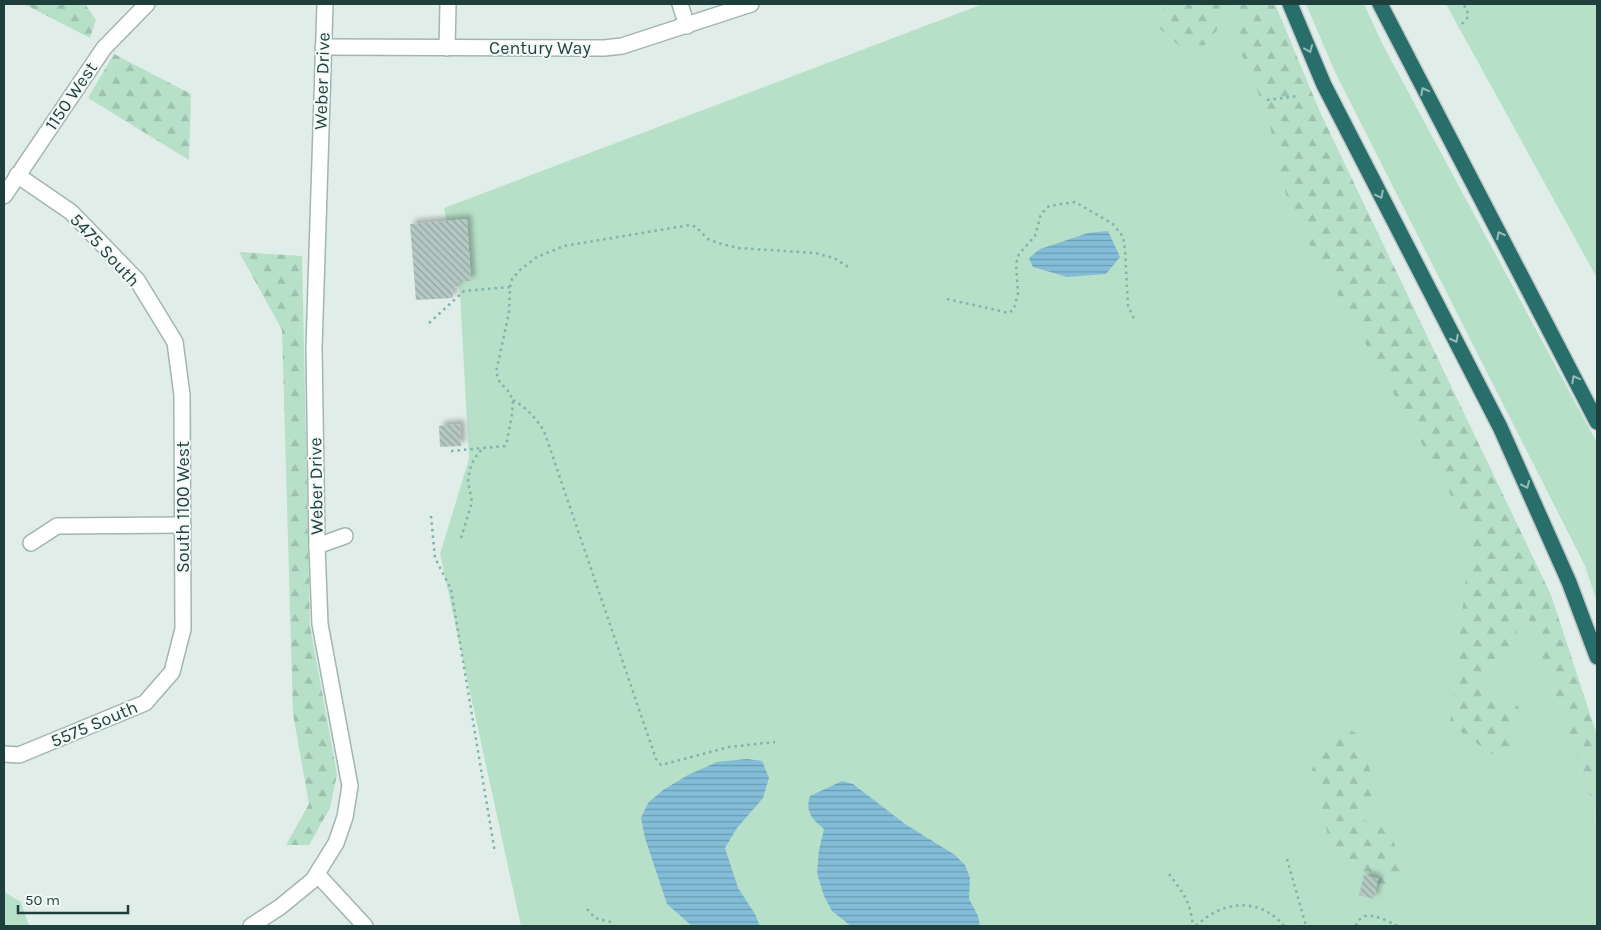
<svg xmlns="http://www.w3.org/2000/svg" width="1601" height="930" font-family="Karla,sans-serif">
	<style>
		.green { fill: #b7e0c9 }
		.forest { fill: url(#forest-firs) }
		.water { fill: url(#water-rules) }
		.building { fill: url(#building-back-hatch); filter: url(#shadow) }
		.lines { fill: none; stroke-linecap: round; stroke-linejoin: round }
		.minor-casing { stroke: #a3b5b2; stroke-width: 18 }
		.highway-casing { stroke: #c0c9c8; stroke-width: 18 }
		.path { stroke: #7eb4ab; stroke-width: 2.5; stroke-dasharray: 2.5 4; stroke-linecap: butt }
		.minor { stroke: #fff; stroke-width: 15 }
		.highway { stroke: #286f6b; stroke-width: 15 }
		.oneway { stroke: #97bbb8 }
		.labels { text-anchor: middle; stroke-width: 4; stroke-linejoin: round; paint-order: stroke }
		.street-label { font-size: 18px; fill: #1f3f3c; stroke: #f2f9f7 }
	</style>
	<defs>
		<pattern id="forest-firs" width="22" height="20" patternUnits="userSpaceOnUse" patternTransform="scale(1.25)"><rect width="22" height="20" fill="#b7e0c9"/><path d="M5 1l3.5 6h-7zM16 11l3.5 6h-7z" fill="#9dc1ae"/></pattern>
		<pattern id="water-rules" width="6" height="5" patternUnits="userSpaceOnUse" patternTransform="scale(1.25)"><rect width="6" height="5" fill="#83bdd8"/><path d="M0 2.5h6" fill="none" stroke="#6b9bb0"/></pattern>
		<pattern id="building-back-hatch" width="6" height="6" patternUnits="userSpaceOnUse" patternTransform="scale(1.25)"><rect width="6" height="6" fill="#b6c8c3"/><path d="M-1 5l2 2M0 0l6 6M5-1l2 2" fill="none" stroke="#93a4a0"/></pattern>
		<filter id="shadow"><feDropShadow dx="4.5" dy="-4.5" stdDeviation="2.5" flood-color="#0004"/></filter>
	</defs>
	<rect width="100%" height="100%" fill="#e1ede9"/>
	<g class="green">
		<polygon points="983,4 1252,4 1523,602 1593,804 1597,831 1597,926 521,926 440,554 469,459 460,294 444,208"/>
		<polygon points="1306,4 1364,4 1383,45 1597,443 1597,602 1585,566 1335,72"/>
		<polygon points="1445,4 1597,4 1597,278 1447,6"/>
		<polygon points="4,892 21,902 29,926 4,926"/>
	</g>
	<g class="forest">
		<polygon points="24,4 85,4 96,20 90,38"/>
		<polygon points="1169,4 1220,4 1217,30 1205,45 1180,47 1154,23 1161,11"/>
		<polygon points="1239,4 1275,4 1320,112 1551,595 1597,735 1597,831 1593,804 1523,603 1513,649 1476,683 1519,707 1510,767 1450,724 1471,531 1289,208 1267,113 1238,46"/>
		<polygon points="114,54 191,94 189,160 88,98"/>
		<polygon points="239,252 302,256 310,626 337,774 330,808 309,845 286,845 309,804 293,714 282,330"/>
		<polygon points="1339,725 1358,734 1378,794 1359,810 1362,819 1391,831 1404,881 1386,894 1333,857 1312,769"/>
	</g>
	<g class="water">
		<polygon points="1108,231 1120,257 1106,274 1067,277 1033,267 1029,258 1040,249 1088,233"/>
		<polygon points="747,759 762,761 769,778 763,798 737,828 725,848 738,888 755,914 760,926 692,926 667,904 645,838 641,818 648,803 663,790 688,775 717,762"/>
		<path d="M842 781 853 784 905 824 955 855 965 865 970 878 969 899 978 916 980 926H851L832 911 824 896 817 873 819 850 824 829C812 819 805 812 810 796Z"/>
	</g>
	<g class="building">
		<polygon points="467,219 471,281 458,282 459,287 452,288 453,298 416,300 410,224"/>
		<polygon points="460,424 461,446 440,447 439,426"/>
		<polygon points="1364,875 1378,879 1374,899 1359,895"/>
	</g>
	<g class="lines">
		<g class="minor-casing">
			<g id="minor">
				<polyline points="680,4 687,26"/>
				<polyline points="323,47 604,48 622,46 751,4"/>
				<polyline points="447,48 448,4"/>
				<polyline points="4,196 104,48 147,4"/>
				<polyline points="31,543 57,526 183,525"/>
				<polyline points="317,546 345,536"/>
				<polyline points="4,754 19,755 145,703 172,672 183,629 182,395 175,342 137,280 71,212 17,175"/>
				<polyline points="317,874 365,926"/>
				<polyline points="251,926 280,907 313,880 336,843 345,817 350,786 320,624 317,546 314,348 325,4"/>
			</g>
		</g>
		<g class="highway-casing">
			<g id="highway">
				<polyline points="1290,4 1324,85 1500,427 1569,582 1597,657"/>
				<polyline points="1380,4 1597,422"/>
			</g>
		</g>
		<g class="path">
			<polyline points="1462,24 1468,17 1467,9 1462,4"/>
			<polyline points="1267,100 1298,96"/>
			<polyline points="947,299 1009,313 1014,309 1018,293 1016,264 1019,254 1035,236 1041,214 1049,206 1075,202 1113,224 1123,237 1125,250 1128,306 1135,321"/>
			<polyline points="429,323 464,291 510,287"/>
			<path d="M513 400C526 407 536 418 544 431L656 759 661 765 729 747 775 742"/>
			<polyline points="451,451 505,446 507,441 512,414 513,400 507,389 500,383 496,372 509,313 510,287 512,279 521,269 537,257 564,246 690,225 696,227 708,239 718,243 738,248 815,253 834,258 850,268"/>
			<polyline points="431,516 435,558 451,589 495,853"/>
			<polyline points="461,538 472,502 468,481 470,469 474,459 482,449"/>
			<polyline points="1287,859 1306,926"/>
			<path d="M1169 874C1184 894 1190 901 1193 926"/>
			<polyline points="587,909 595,918 611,922 614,926"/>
			<path d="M1196 926C1222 901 1259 896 1284 926"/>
			<path d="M1356 926C1363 906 1384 920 1398 926"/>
		</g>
		<use href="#minor" class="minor"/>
		<use href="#highway" class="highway"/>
	</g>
	<defs><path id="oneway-chevron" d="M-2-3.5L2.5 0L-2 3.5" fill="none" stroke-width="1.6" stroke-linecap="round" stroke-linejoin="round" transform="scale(1.25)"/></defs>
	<g class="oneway">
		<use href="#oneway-chevron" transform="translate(1309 49) rotate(67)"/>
		<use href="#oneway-chevron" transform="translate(1424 91) rotate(-118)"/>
		<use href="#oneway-chevron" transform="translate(1380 195) rotate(63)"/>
		<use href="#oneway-chevron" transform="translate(1500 235) rotate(-118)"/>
		<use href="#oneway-chevron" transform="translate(1455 339) rotate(63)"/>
		<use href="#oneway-chevron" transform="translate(1575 379) rotate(-118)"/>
		<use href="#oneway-chevron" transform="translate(1526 485) rotate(66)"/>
	</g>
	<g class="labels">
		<g class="street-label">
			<text x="540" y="54">Century Way</text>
			<text transform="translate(322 81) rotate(-88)" y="6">Weber Drive</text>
			<text transform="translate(71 96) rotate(-56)" y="6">1150 West</text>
			<text transform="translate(105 250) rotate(47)" y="6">5475 South</text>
			<text transform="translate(316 486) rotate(-91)" y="6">Weber Drive</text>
			<text transform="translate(183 507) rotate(-90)" y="6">South 1100 West</text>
			<text transform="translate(94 724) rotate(-23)" y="6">5575 South</text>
		</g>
	</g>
	<rect width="1601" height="930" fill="none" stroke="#1f3f3c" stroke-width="10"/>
	<path d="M18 905v8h110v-8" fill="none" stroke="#1f3f3c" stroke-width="2.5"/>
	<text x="25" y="905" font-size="15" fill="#1f3f3c" stroke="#f2f9f7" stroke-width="4" paint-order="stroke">50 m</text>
</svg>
